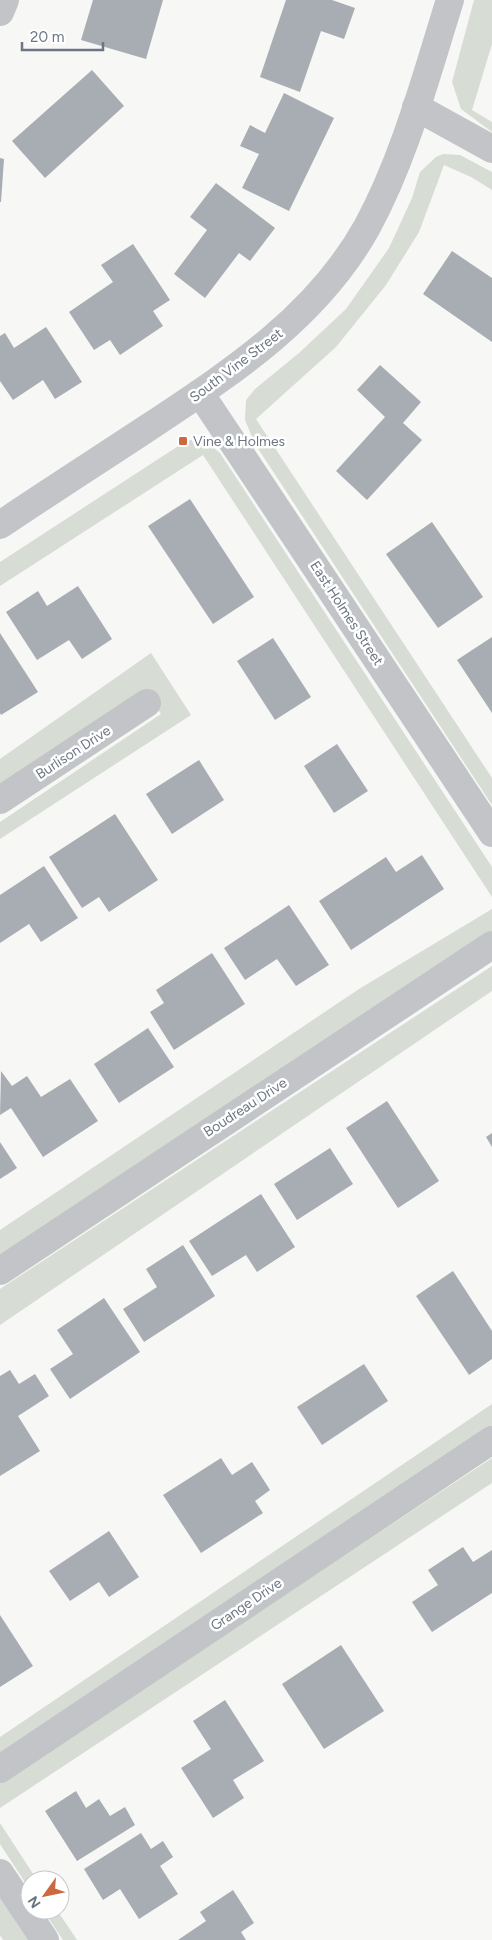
<svg xmlns="http://www.w3.org/2000/svg" width="492" height="1940" font-family="Figtree,sans-serif">
	<style>
		.green { fill: #d7dcd5 }
		.building { fill: #a7adb3 }
		.lines { fill: none; stroke-linecap: round; stroke-linejoin: round }
		.minor { stroke: #c2c4c8; stroke-width: 28 }
		.tertiary { stroke: #c2c4c8; stroke-width: 28 }
		.poi-dot { fill: #cc6840; stroke: #fff; stroke-width: 2 }
		.labels { text-anchor: middle; stroke-width: 5; stroke-linejoin: round; paint-order: stroke }
		.street-label { font-size: 14px; fill: #6b7682; stroke: #fff }
		.poi-label { font-size: 14px; fill: #6b7682; stroke: #fff; text-anchor: start }
	</style>
	<rect width="100%" height="100%" fill="#f7f7f5"/>
	<g class="green">
		<polygon points="474,0 492,0 492,44 472,110 492,122 492,132 461,109 452,82"/>
		<polygon points="443,154 460,155 492,172 492,190 471,177 444,165 419,232 386,285 336,347 256,419 492,778 492,805 255,444 245,420 246,400 255,389 299,353 346,309 389,248 412,198 420,172 436,157"/>
		<polygon points="202,438 220,453 492,867 492,897 203,455 0,586 0,562 186,441"/>
		<polygon points="151,653 191,715 0,839 0,822 161,714 146,692 0,789 0,759"/>
		<polygon points="492,909 492,934 0,1262 0,1230 359,989"/>
		<polygon points="492,966 492,991 0,1325 0,1289"/>
		<polygon points="492,1404 492,1429 0,1758 0,1737"/>
		<polygon points="492,1458 492,1483 0,1808 0,1783 2,1781"/>
		<polygon points="0,1823 37,1880 30,1880 30,1890 0,1844"/>
		<polygon points="0,1896 29,1940 3,1940 0,1935"/>
		<polygon points="43,1910 57,1910 77,1940 63,1940"/>
	</g>
	<g class="building">
		<polygon points="93,0 163,0 146,59 81,40"/>
		<polygon points="286,0 332,0 355,8 344,39 321,31 300,92 260,77"/>
		<polygon points="92,70 124,106 45,178 12,141"/>
		<polygon points="284,93 334,118 289,211 242,188 259,154 240,146 250,125 265,133"/>
		<polygon points="0,158 4,159 1,202 0,202"/>
		<polygon points="216,183 275,228 250,261 239,253 205,298 174,274 207,230 190,217"/>
		<polygon points="133,244 170,300 153,311 163,326 120,355 110,340 94,350 69,312 113,282 101,265"/>
		<polygon points="452,251 492,278 492,342 423,294"/>
		<polygon points="46,327 82,382 55,399 43,380 13,400 0,381 0,336 5,333 14,348"/>
		<polygon points="380,365 421,402 403,423 422,440 367,500 336,471 385,417 357,390"/>
		<polygon points="190,499 254,597 213,624 148,526"/>
		<polygon points="432,522 483,597 438,628 386,554"/>
		<polygon points="78,586 112,639 82,659 69,640 37,660 6,612 38,591 47,606"/>
		<polygon points="0,633 38,692 1,715 0,713"/>
		<polygon points="492,637 492,713 457,660"/>
		<polygon points="273,638 311,697 275,720 237,661"/>
		<polygon points="337,744 368,791 334,813 304,766"/>
		<polygon points="199,760 224,800 172,834 146,794"/>
		<polygon points="115,814 158,880 109,912 99,897 82,908 49,857"/>
		<polygon points="422,855 444,889 351,950 319,901 386,857 396,872"/>
		<polygon points="44,866 78,918 41,942 29,924 0,943 0,895"/>
		<polygon points="289,905 329,965 296,986 277,959 245,980 224,948"/>
		<polygon points="212,953 245,1004 174,1050 150,1012 164,1003 156,990"/>
		<polygon points="148,1028 174,1067 119,1103 94,1064"/>
		<polygon points="1,1071 12,1086 27,1076 41,1097 70,1079 98,1121 43,1157 11,1108 0,1115"/>
		<polygon points="387,1101 439,1181 398,1208 346,1128"/>
		<polygon points="492,1133 492,1147 486,1137"/>
		<polygon points="0,1142 17,1168 0,1179"/>
		<polygon points="330,1148 353,1184 297,1220 274,1184"/>
		<polygon points="261,1194 295,1247 257,1272 246,1255 212,1276 189,1241"/>
		<polygon points="183,1245 215,1296 144,1342 123,1309 157,1287 146,1269"/>
		<polygon points="453,1271 492,1331 492,1359 469,1375 416,1296"/>
		<polygon points="104,1298 140,1352 70,1399 50,1369 73,1354 57,1330"/>
		<polygon points="364,1364 388,1401 322,1445 297,1407"/>
		<polygon points="10,1370 19,1384 35,1374 49,1396 18,1416 40,1451 0,1476 0,1376"/>
		<polygon points="221,1458 232,1475 252,1462 270,1490 255,1501 263,1513 201,1553 163,1495"/>
		<polygon points="109,1531 139,1577 109,1597 99,1582 70,1601 49,1571"/>
		<polygon points="463,1547 473,1562 492,1550 492,1593 432,1632 412,1602 438,1585 428,1570"/>
		<polygon points="0,1615 33,1666 0,1687"/>
		<polygon points="341,1645 384,1711 324,1749 282,1684"/>
		<polygon points="225,1700 264,1761 233,1780 244,1798 213,1818 181,1768 211,1749 193,1721"/>
		<polygon points="76,1791 86,1808 99,1799 110,1816 125,1807 135,1825 77,1861 45,1811"/>
		<polygon points="141,1833 151,1849 163,1841 173,1857 160,1866 178,1894 139,1919 120,1889 103,1900 84,1869"/>
		<polygon points="233,1890 254,1923 241,1932 246,1940 178,1940 206,1921 200,1912"/>
	</g>
	<g class="lines">
		<g class="minor">
			<polyline points="0,12 5,0"/>
			<polyline points="416,107 492,149"/>
			<polyline points="200,393 492,833"/>
			<polyline points="0,800 147,703"/>
			<polyline points="0,1271 492,945"/>
			<polyline points="0,1769 492,1440"/>
			<polyline points="0,1873 45,1940"/>
		</g>
		<path class="tertiary" d="M0 525C49 492 99 460 149 427 232 372 317 317 367 227 405 157 426 76 450 0"/>
	</g>
	<rect class="poi-dot" x="178" y="436" width="10" height="10" rx="2.5"/>
	<g class="labels">
		<g class="street-label">
			<text transform="translate(236 365) rotate(-37)" y="5">South Vine Street</text>
			<text transform="translate(347 613) rotate(57)" y="5">East Holmes Street</text>
			<text transform="translate(73 752) rotate(-33)" y="5">Burlison Drive</text>
			<text transform="translate(245 1107) rotate(-33)" y="5">Boudreau Drive</text>
			<text transform="translate(246 1604) rotate(-34)" y="5">Grange Drive</text>
		</g>
		<g class="poi-label">
			<text x="193" y="446">Vine &amp; Holmes</text>
		</g>
	</g>
	<g transform="translate(45 1895) rotate(237)"><circle r="24" fill="#ffffff" stroke="#c4c8cd"/>
	<path d="M0-4L9 19L0 12L-9 19Z" fill="#cc6840"/>
	<text y="-8" font-size="14" font-weight="bold" text-anchor="middle" fill="#6b7682">N</text>
	</g>
	<path d="M22 42v8h81v-8" fill="none" stroke="#6b7682" stroke-width="2.5"/>
	<text x="30" y="42" font-size="15" fill="#6b7682" stroke="#ffffff" stroke-width="4" paint-order="stroke">20 m</text>
</svg>
